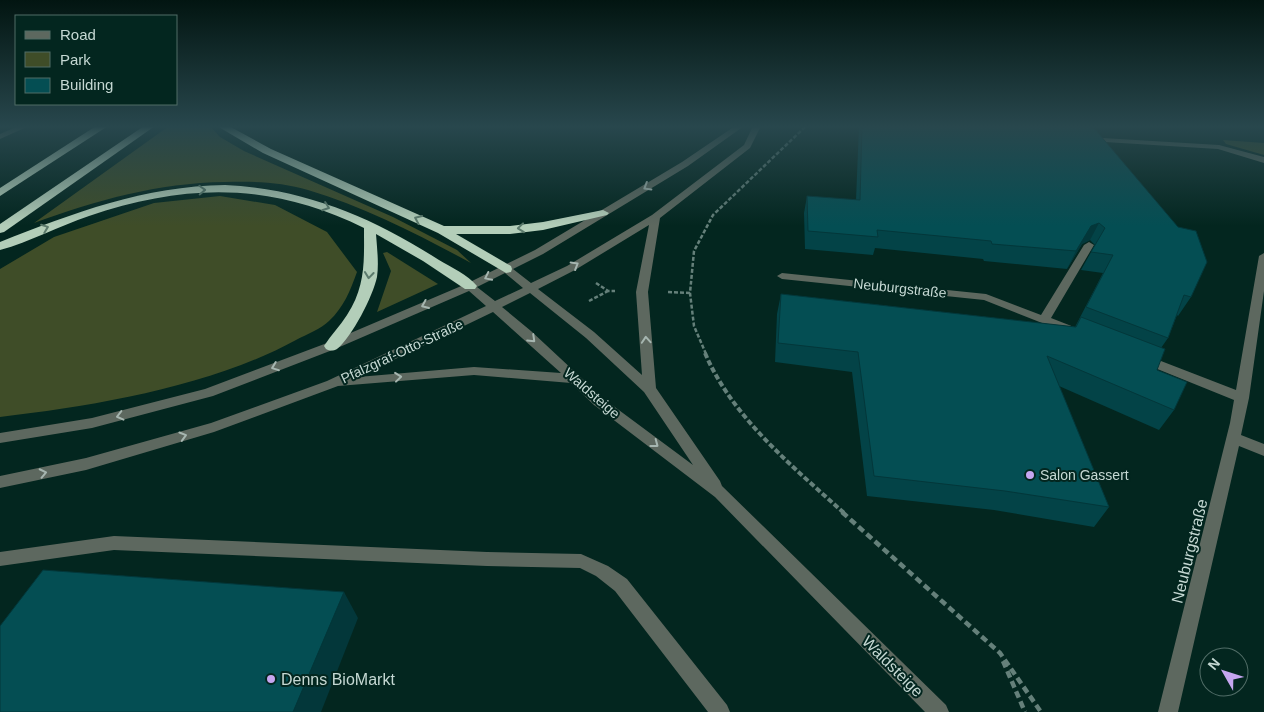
<svg xmlns="http://www.w3.org/2000/svg" width="1264" height="712" font-family="Helvetica,sans-serif">
	<style>
		.green { fill: #3f4d28 }
		.lines { fill: none; stroke-linecap: round; stroke-linejoin: round }
		.path-far2 { stroke: #65807a; stroke-width: 2.5; stroke-dasharray: 4 2; stroke-linecap: butt }
		.path-far1 { stroke: #65807a; stroke-width: 4; stroke-dasharray: 5.5 2.5; stroke-linecap: butt }
		.path { stroke: #65807a; stroke-width: 4.5; stroke-dasharray: 7 4; stroke-linecap: butt }
		.minor { fill: #5d685f; fill-rule: evenodd }
		.highway { fill: #b3ceb9; fill-rule: evenodd }
		.wall { fill: #034347 }
		.shaded-wall { fill: #03373a }
		.building { fill: #044e53; stroke: #03373a }
		.oneway { stroke: #a6b6b0 }
		.oneway2 { stroke: #5b7a6c }
		.poi-dot { fill: #c6a6f0; stroke: #03261f; stroke-width: 2 }
		.labels { text-anchor: middle; stroke-width: 4; stroke-linejoin: round; paint-order: stroke }
		.street-label { font-size: 14px; fill: #c5d8d3; stroke: #03261f }
		.poi-label { font-size: 14px; fill: #c5d8d3; stroke: #03261f; text-anchor: start }
		.near-street-label { font-size: 16px; fill: #c5d8d3; stroke: #03261f }
		.near-poi-label { font-size: 16px; fill: #c5d8d3; stroke: #03261f; text-anchor: start }
	</style>
	<rect width="100%" height="100%" fill="#03261f"/>
	<g class="green">
		<path d="M169 126H210L220 137 244 151 393 217 457 250 471 263C419 235 365 207 308 190 282 182 253 181 225 182 158 183 97 200 34 223Z"/>
		<polygon points="1223,140 1264,143 1264,155 1226,144"/>
		<path d="M220 196 275 205 327 232 357 272C350 291 344 307 329 321 321 329 307 334 296 340 212 386 95 406 0 417V269L54 237 154 203Z"/>
		<polygon points="387,252 438,284 377,312 391,271 383,253"/>
	</g>
	<g class="lines">
		<g class="path-far2">
			<polyline points="596,283 608,291 615,291"/>
			<polyline points="668,292 690,293"/>
			<polyline points="589,301 608,291"/>
			<polyline points="706,354 694,326 690,293 694,251 713,215 806,126"/>
		</g>
		<path class="path-far1" d="M705 353C732 417 793 467 844 513"/>
		<g class="path">
			<polyline points="842,512 1000,653 1041,712"/>
			<polyline points="1003,661 1025,712"/>
		</g>
		<g class="minor">
			<polygon points="18,126 29,126 0,139 0,134"/>
			<path d="M735 126H744L688 166 543 254 513 269 531 283 567 266 652 215 744 145 753 126H761L750 148 660 218 648 292 656 388 720 481 722 486 946 705 949 712H925L715 497 594 405 571 383 474 375 338 386 214 432 86 470 0 488V476L86 458 211 423 327 381 486 306 469 291 335 349 213 396 92 428 0 443V433L92 418 205 389 327 343 466 284 535 250 682 162ZM649 225 636 292 642 375 594 332 538 289 575 270ZM505 273 523 288 495 301 477 287ZM530 293 586 338 644 392 693 465 604 399 531 331 502 307ZM493 312 561 373 474 367 358 377Z"/>
			<polygon points="1086,137 1219,145 1264,157 1264,163 1218,149 1089,141 1086,141"/>
			<polygon points="1089,242 1094,245 1051,318 1074,327 1076,330 1070,334 984,300 782,279 777,276 782,273 986,294 1041,315 1084,245"/>
			<polygon points="1264,253 1264,291 1249,398 1241,435 1264,444 1264,456 1239,446 1178,712 1158,712 1230,423 1234,400 1140,362 1138,359 1144,355 1148,356 1236,390 1259,256"/>
			<polygon points="114,536 487,552 581,554 608,566 627,579 727,705 730,712 708,712 615,591 596,576 580,568 487,566 114,550 0,566 0,552"/>
		</g>
		<g class="highway">
			<polygon points="96,126 108,126 0,196 0,188"/>
			<polygon points="144,126 155,126 4,232 0,233 0,224"/>
			<polygon points="217,126 229,126 271,149 444,226 510,226 543,222 603,210 609,213 607,215 543,230 510,234 456,234 511,266 512,269 511,272 506,273 438,233 263,153"/>
			<path d="M225 185C305 189 372 217 439 260 451 267 468 275 477 286L475 289H465L423 261 376 234C377 248 379 263 377 277 373 296 352 337 337 349 333 351 330 351 326 349L324 346C331 335 340 326 347 315 366 286 364 260 364 228 271 182 186 183 89 216 59 226 30 242 0 250V242C73 213 145 186 225 185Z"/>
		</g>
	</g>
	<g class="wall">
		<polygon points="859,126 1084,126 1084,127 1191,297 1178,316 1177,315 1168,338 1161,348 1157,370 1174,410 1159,430 1059,386 1109,507 1094,527 994,510 867,496 852,372 775,362 777,314 781,294 1075,327 1103,273 1081,270 1095,245 1090,240 1082,244 1067,269 984,261 983,259 875,248 873,255 805,249 804,213 807,196 856,200"/>
		<polygon points="1252,126 1264,126 1264,128"/>
	</g>
	<g class="shaded-wall">
		<polygon points="1099,223 1090,240 1082,244 1067,269 1076,251 1091,226"/>
		<polygon points="344,592 358,618 321,712 293,712"/>
	</g>
	<g class="building">
		<polygon points="862,126 1066,126 1094,128 1178,227 1196,231 1207,262 1191,297 1184,295 1168,338 1086,307 1113,255 1091,252 1105,228 1099,223 1091,226 1076,251 992,244 991,241 877,230 878,237 808,231 807,196 860,200"/>
		<polygon points="781,294 1076,327 1081,317 1165,349 1157,370 1187,382 1174,410 1047,356 1109,507 1005,491 874,476 858,352 778,343"/>
		<polygon points="43,570 344,592 293,712 0,712 0,626"/>
	</g>
	<defs><path id="oneway-chevron" d="M-2-3.5L2.5 0L-2 3.5" fill="none" stroke-width="1.6" stroke-linecap="round" stroke-linejoin="round" transform="scale(1.25)"/></defs>
	<g class="oneway">
		<use href="#oneway-chevron" transform="translate(647 187) rotate(149)"/>
		<use href="#oneway-chevron" transform="translate(575 265) rotate(-31)"/>
		<use href="#oneway-chevron" transform="translate(488 277) rotate(154)"/>
		<use href="#oneway-chevron" transform="translate(425 305) rotate(157)"/>
		<use href="#oneway-chevron" transform="translate(532 339) rotate(44)"/>
		<use href="#oneway-chevron" transform="translate(646 340) rotate(-94)"/>
		<use href="#oneway-chevron" transform="translate(275 367) rotate(159)"/>
		<use href="#oneway-chevron" transform="translate(398 377) rotate(-6)"/>
		<use href="#oneway-chevron" transform="translate(120 416) rotate(166)"/>
		<use href="#oneway-chevron" transform="translate(183 436) rotate(-16)"/>
		<use href="#oneway-chevron" transform="translate(655 444) rotate(37)"/>
		<use href="#oneway-chevron" transform="translate(43 473) rotate(-12)"/>
	</g>
	<g class="oneway2">
		<use href="#oneway-chevron" transform="translate(202 190) rotate(-2)"/>
		<use href="#oneway-chevron" transform="translate(326 207) rotate(20)"/>
		<use href="#oneway-chevron" transform="translate(418 219) rotate(-156)"/>
		<use href="#oneway-chevron" transform="translate(45 228) rotate(-21)"/>
		<use href="#oneway-chevron" transform="translate(521 228) rotate(174)"/>
		<use href="#oneway-chevron" transform="translate(369 275) rotate(96)"/>
	</g>
	<linearGradient id="sky" x2="0" y2="1"><stop stop-color="#021511"/><stop offset="0.56" stop-color="#28474d"/><stop offset="1" stop-color="#28474d" stop-opacity="0"/></linearGradient>
	<rect width="1264" height="226" fill="url(#sky)"/>
	<g class="poi-dot">
		<circle cx="1030" cy="475" r="5"/>
		<circle cx="271" cy="679" r="5"/>
	</g>
	<g class="labels">
		<g class="street-label">
			<text transform="translate(900 288) rotate(6)" y="5">Neuburgstraße</text>
			<text transform="translate(402 351) rotate(-25)" y="5">Pfalzgraf-Otto-Straße</text>
			<text transform="translate(592 393) rotate(41)" y="5">Waldsteige</text>
		</g>
		<g class="poi-label">
			<text x="1040" y="480">Salon Gassert</text>
		</g>
		<g class="near-street-label">
			<text transform="translate(1189 551) rotate(-76)" y="6">Neuburgstraße</text>
			<text transform="translate(893 666) rotate(45)" y="6">Waldsteige</text>
		</g>
		<g class="near-poi-label">
			<text x="281" y="685">Denns BioMarkt</text>
		</g>
	</g>
	<rect x="15" y="15" width="162" height="90" fill="#03261f" stroke="#516d67"/>
	<rect x="25" y="31" width="25" height="8" fill="#5d685f" stroke="#516d67"/>
	<text x="60" y="40" font-size="15" fill="#c5d8d3">Road</text>
	<rect x="25" y="52" width="25" height="15" fill="#3f4d28" stroke="#516d67"/>
	<text x="60" y="65" font-size="15" fill="#c5d8d3">Park</text>
	<rect x="25" y="78" width="25" height="15" fill="#044e53" stroke="#516d67"/>
	<text x="60" y="90" font-size="15" fill="#c5d8d3">Building</text>
	<g transform="translate(1224 672) rotate(309)"><circle r="24" fill="#03261f" stroke="#516d67"/>
	<path d="M0-4L9 19L0 12L-9 19Z" fill="#c6a6f0"/>
	<text y="-8" font-size="14" font-weight="bold" text-anchor="middle" fill="#c5d8d3">N</text>
	</g>
</svg>
